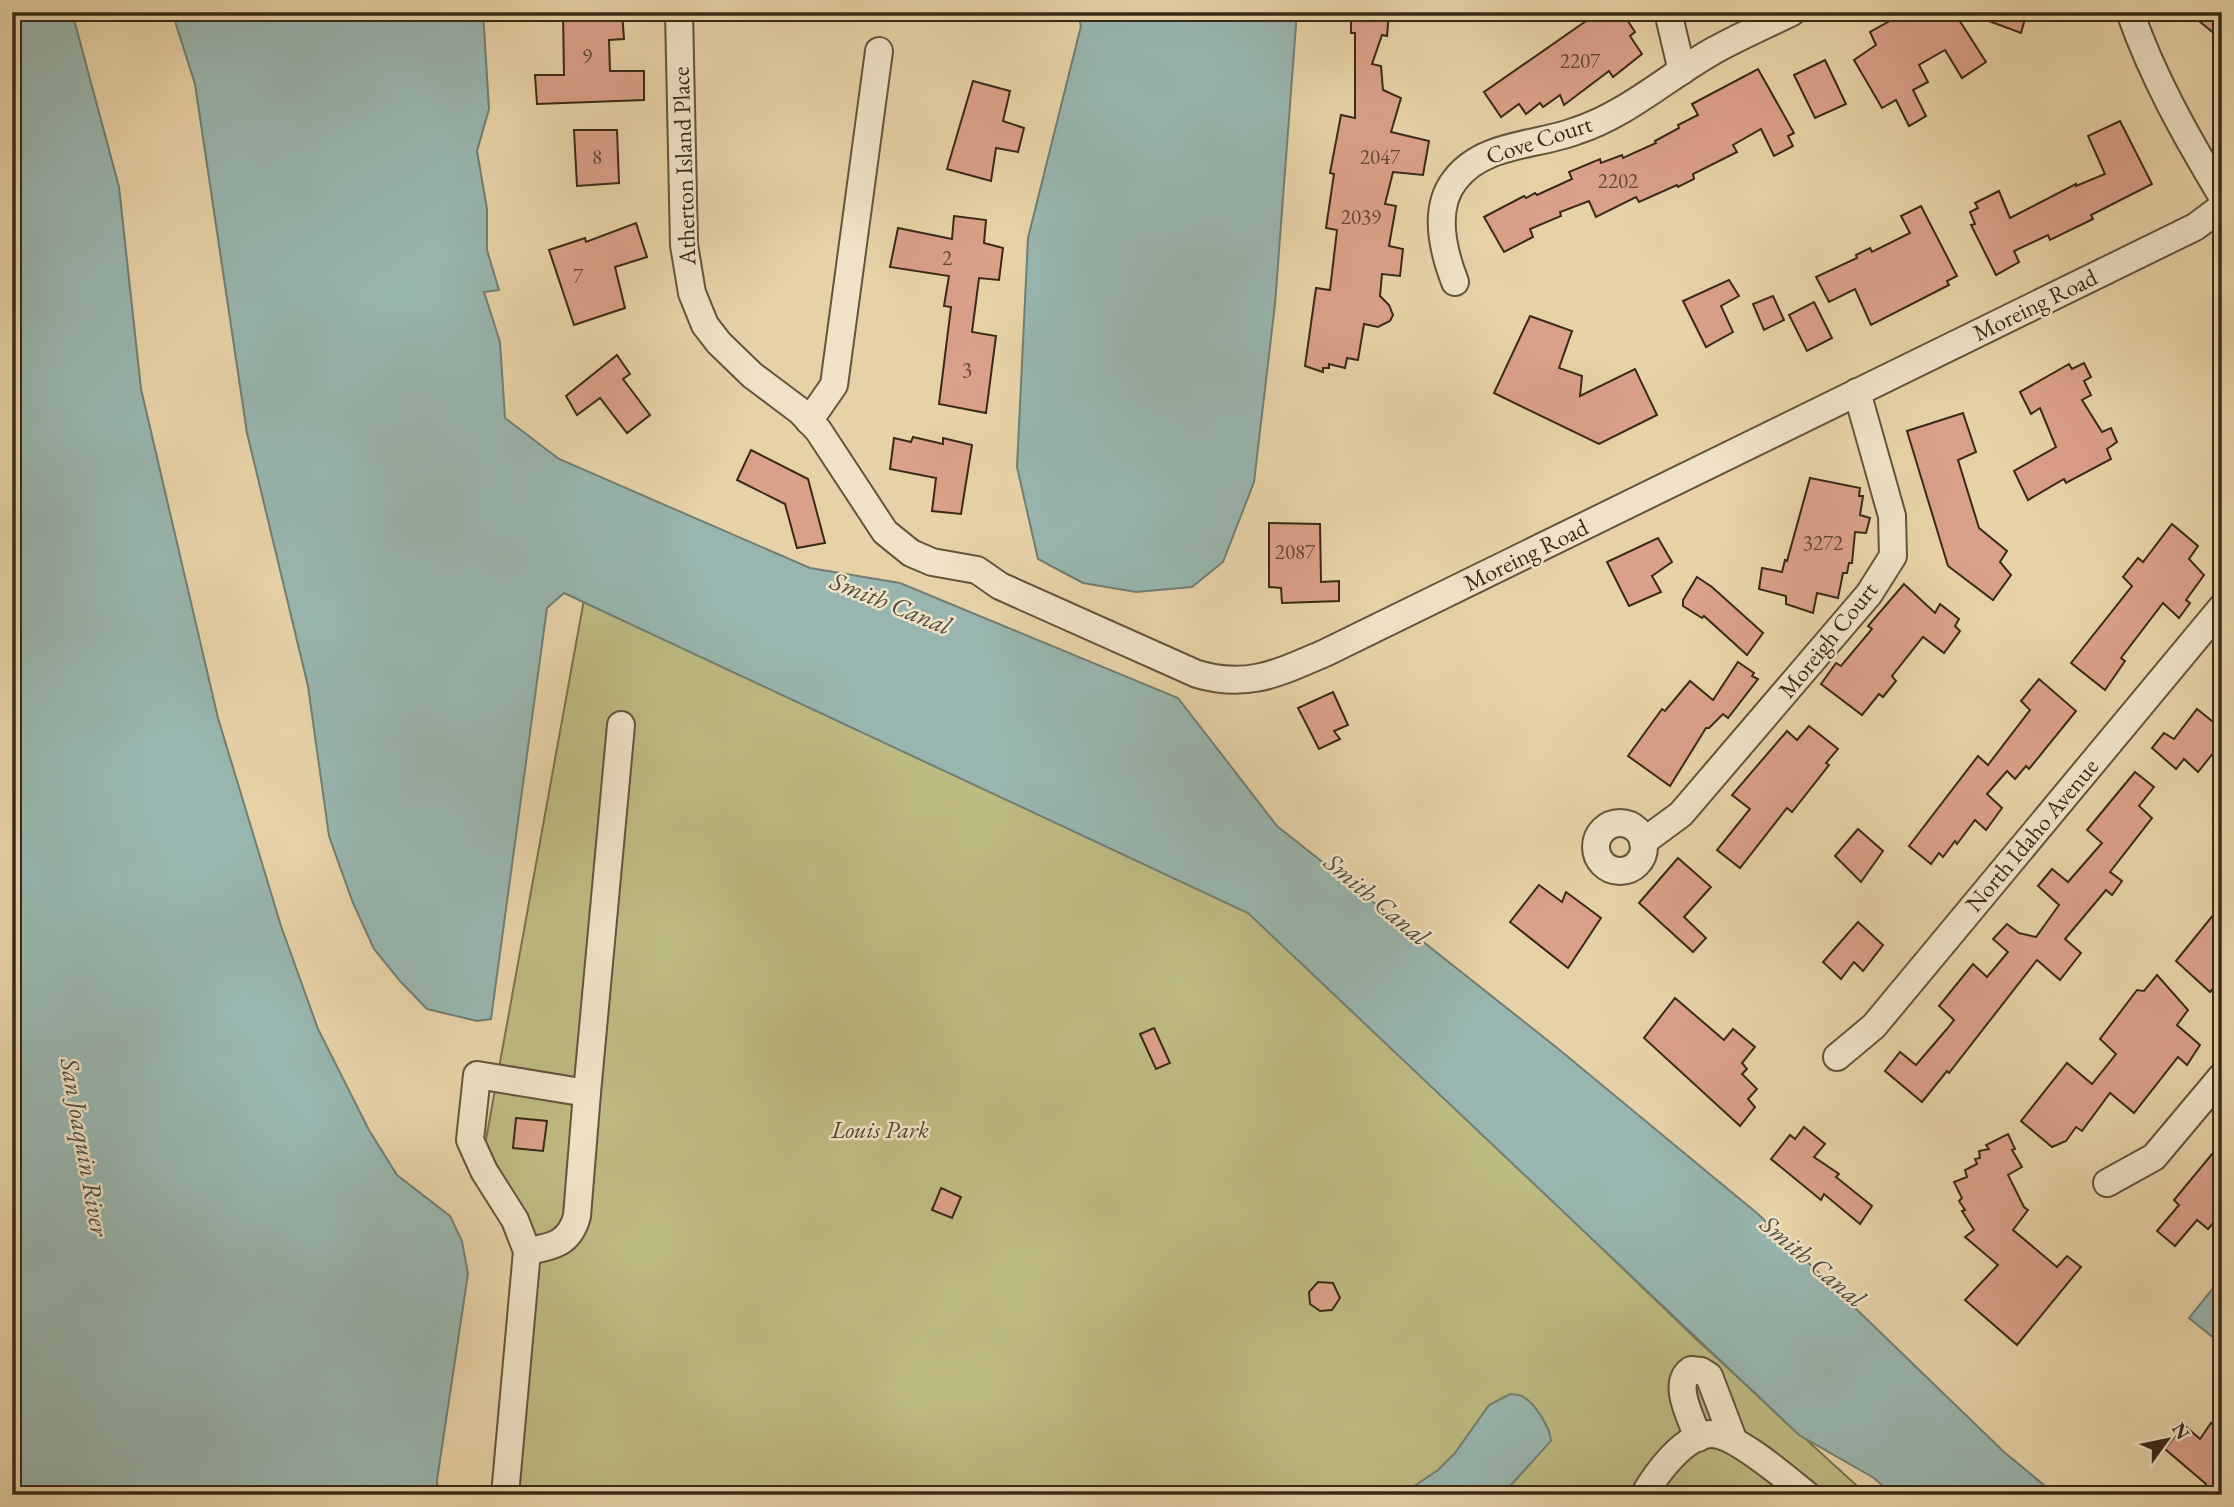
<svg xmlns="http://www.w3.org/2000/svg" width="2234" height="1507" font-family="'EB Garamond',serif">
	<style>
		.green { fill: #bdba82; stroke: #7b724d; stroke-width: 2 }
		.water { fill: #98b6af; stroke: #727e73; stroke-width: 2 }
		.building { fill: #dba088; stroke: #392a18; stroke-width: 2 }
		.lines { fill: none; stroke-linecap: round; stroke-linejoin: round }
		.minor-casing { stroke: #64543c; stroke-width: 30 }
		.minor { stroke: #efe2c6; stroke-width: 26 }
		.labels { text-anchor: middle; stroke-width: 5; stroke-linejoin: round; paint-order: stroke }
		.number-label { font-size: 21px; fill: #624834 }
		.street-label { font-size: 24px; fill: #392a18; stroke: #efe2c6 }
		.park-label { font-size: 24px; font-style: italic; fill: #53472d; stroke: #efe2c6 }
		.water-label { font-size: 26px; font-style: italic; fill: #514d3e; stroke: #efe2c6 }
	</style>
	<rect width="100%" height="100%" fill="#e7d2a7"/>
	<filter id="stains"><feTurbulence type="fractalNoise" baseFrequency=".00286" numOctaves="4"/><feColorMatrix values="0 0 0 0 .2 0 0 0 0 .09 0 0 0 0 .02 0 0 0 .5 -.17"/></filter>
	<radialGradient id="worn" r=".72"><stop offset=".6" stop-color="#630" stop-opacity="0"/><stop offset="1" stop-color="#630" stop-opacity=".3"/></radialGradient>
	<polygon class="green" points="587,583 1240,899 1695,1338 1867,1495 508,1495 526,1214 485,1145"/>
	<g class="water">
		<polygon points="12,12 72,12 119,187 141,389 218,718 281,926 318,1029 369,1130 397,1175 450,1216 462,1241 468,1274 437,1480 438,1495 12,1495"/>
		<polygon points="172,12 483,12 489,109 477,151 487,209 487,250 499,290 484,292 500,342 505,418 559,459 810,568 900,583 1178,698 1277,826 1556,1047 1758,1214 2004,1452 2056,1495 1893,1495 1874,1478 1799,1435 1248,913 564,593 547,608 491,1019 477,1021 427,1009 400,981 374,949 353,903 329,836 308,686 247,433 195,84"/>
		<polygon points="1077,12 1297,12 1275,304 1254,482 1223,562 1192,587 1136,592 1083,583 1038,559 1017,467 1028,238 1081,26"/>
		<polygon points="2222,1277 2222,1340 2220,1343 2189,1318"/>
		<path d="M1510 1394C1512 1394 1520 1395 1522 1396 1535 1403 1550 1427 1551 1441L1502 1495H1401L1438 1470 1455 1453 1489 1405Z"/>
	</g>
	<g class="building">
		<polygon points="563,12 622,12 624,39 609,40 610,71 644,71 644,100 537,104 535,75 564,75"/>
		<polygon points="1351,12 1389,12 1387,36 1382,35 1372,64 1381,66 1383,90 1401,98 1391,132 1429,141 1423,175 1393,172 1385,204 1396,206 1389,246 1403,249 1400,276 1382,274 1380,296 1389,305 1393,315 1390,321 1378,327 1364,324 1358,360 1347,358 1345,368 1329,364 1329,368 1323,368 1323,372 1305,366 1316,288 1330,290 1337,230 1326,228 1334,174 1330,173 1341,115 1355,118 1355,33 1351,33"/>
		<polygon points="1599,12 1622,12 1635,32 1630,36 1642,54 1613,77 1609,71 1564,105 1560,95 1543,107 1540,103 1526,114 1519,104 1501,117 1484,92"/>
		<polygon points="1906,12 1954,12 1986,62 1962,78 1945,50 1919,65 1928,82 1913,90 1926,116 1909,126 1896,100 1882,108 1854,60 1876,45 1870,32"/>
		<polygon points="1970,12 2027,12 2021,33 1970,14"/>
		<polygon points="2188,12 2222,12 2222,40"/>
		<polygon points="1825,60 1846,104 1815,118 1794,75"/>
		<polygon points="1758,69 1794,133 1788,136 1793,146 1774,156 1761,129 1733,145 1737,152 1693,174 1694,179 1678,187 1677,185 1639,202 1636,197 1596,217 1589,201 1560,212 1561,216 1530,229 1533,237 1504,252 1484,217 1524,196 1526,198 1535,193 1537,195 1572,179 1569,172 1600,159 1601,163 1622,155 1623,158 1656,143 1655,141 1679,128 1678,125 1698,115 1692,104"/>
		<polygon points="973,81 1010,91 1003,121 1024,128 1018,152 996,148 991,181 947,169"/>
		<polygon points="2120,121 2152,184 2091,215 2093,219 2050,240 2048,235 2014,251 2019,262 1996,275 1971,225 1975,224 1970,212 1978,208 1975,203 1999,191 2010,218 2076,184 2076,186 2105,174 2088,136"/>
		<polygon points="574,130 617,130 619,183 577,186"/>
		<polygon points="1921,206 1957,276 1947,281 1949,285 1871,325 1855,289 1829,302 1816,277 1857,258 1856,255 1870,248 1872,252 1910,233 1901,216"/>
		<polygon points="954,216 986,220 984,243 1003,248 999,280 979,278 972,332 996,336 986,413 939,404 951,307 944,306 949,276 890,267 898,228 952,239"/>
		<polygon points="636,223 647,257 615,267 625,308 574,325 549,250 585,238 586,242"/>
		<polygon points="1729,280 1739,296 1721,306 1733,332 1706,347 1683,301"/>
		<polygon points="1773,296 1784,320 1764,330 1753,304"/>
		<polygon points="1814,302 1832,338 1807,351 1789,315"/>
		<polygon points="1530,316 1572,331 1559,368 1582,376 1580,396 1635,369 1657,415 1599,444 1494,393"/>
		<polygon points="617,355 630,374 623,379 650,415 627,433 600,398 577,415 566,396"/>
		<polygon points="2084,363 2091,377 2084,381 2091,395 2082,400 2102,432 2111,428 2117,442 2107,449 2111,459 2066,483 2064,479 2028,500 2014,471 2056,447 2040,408 2031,414 2020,392 2069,364 2072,369"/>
		<polygon points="1963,413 1976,452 1958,460 1979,528 2007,551 2000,562 2011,575 1993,600 1948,566 1907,431"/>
		<polygon points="913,437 943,444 943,438 972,445 961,514 932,511 936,478 890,469 894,438 911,442"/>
		<polygon points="751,450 808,479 825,543 797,548 785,504 737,480"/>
		<polygon points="1810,478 1860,488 1859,496 1863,496 1860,515 1870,518 1866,533 1855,532 1852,563 1849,563 1847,573 1843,573 1838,598 1817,593 1813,613 1786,604 1786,596 1759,589 1762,568 1782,572 1785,560 1787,561"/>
		<polygon points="1269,523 1320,524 1321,582 1339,581 1339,601 1282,603 1281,588 1269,587"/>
		<polygon points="2172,524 2198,546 2189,559 2204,575 2186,600 2190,603 2179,618 2163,603 2121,658 2125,661 2105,690 2071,663 2132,586 2123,577 2138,558 2143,562"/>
		<polygon points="1658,538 1672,562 1652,576 1661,592 1629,606 1607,562"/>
		<polygon points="1697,577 1712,587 1763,633 1747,655 1704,616 1702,618 1683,606 1683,600"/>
		<polygon points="1904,584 1935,613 1940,604 1959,619 1955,626 1960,631 1944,653 1923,637 1892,676 1896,681 1883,697 1879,694 1862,715 1821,684 1836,663 1841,666 1872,629 1868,626"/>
		<polygon points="1738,662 1754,673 1752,676 1758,679 1728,718 1723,714 1709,728 1706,728 1670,786 1628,756 1662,709 1665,711 1690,681 1713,700"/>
		<polygon points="2039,679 2076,711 2029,769 2026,766 2015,779 2007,771 1987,794 2002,808 1986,830 1975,820 1957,844 1955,841 1943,857 1939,853 1931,864 1909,846 1978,756 1988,765 2030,710 2021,701"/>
		<polygon points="1333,692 1348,725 1334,731 1340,739 1319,749 1298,708"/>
		<polygon points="2197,709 2222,729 2222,742 2198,772 2184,759 2176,769 2152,748 2164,733 2174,739"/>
		<polygon points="1809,726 1838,749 1826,763 1829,765 1792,812 1787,808 1740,868 1717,850 1750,809 1732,795 1787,731 1797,740"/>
		<polygon points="2135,772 2154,787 2139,806 2152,818 2110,872 2122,881 2112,895 2106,890 2065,939 2081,953 2060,980 2037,960 1949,1073 1947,1071 1922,1102 1885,1071 1900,1052 1916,1065 1946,1030 1954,1020 1939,1006 1973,964 1987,977 2008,952 1993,939 2007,924 2019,933 2036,937 2059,905 2038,886 2052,869 2068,882 2102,843 2087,830"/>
		<polygon points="1858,829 1883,851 1861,882 1835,856"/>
		<polygon points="1678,858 1711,887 1684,917 1706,938 1693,952 1639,903"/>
		<polygon points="1539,885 1562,902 1566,892 1601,918 1568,968 1510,922"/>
		<polygon points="2222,904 2222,979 2210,992 2176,961"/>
		<polygon points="1858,922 1883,945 1863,971 1854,962 1841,979 1823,962"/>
		<polygon points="2157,975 2188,1010 2177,1025 2200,1045 2187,1065 2178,1057 2134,1113 2110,1093 2082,1131 2076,1127 2066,1141 2052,1147 2021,1121 2067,1063 2092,1084 2116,1054 2100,1039 2137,990 2144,991"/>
		<polygon points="1675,998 1724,1040 1733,1029 1755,1047 1742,1063 1747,1069 1742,1074 1757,1089 1748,1099 1755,1107 1740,1126 1644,1038"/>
		<polygon points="1154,1028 1170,1063 1156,1069 1140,1034"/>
		<polygon points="516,1118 547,1121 543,1151 513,1148"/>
		<polygon points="1804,1127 1825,1144 1814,1157 1839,1174 1836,1177 1872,1206 1860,1224 1824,1194 1821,1200 1771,1159 1790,1135 1795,1139"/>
		<polygon points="2008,1134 2015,1149 2012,1150 2022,1167 2008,1175 2024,1207 2028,1210 2013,1230 2057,1267 2067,1256 2081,1267 2017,1345 1965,1300 1998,1265 1965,1237 1974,1230 1962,1211 1965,1210 1959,1201 1962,1198 1954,1182 1967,1177 1965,1170 1977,1164 1975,1159 1980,1158 1979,1151 1989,1149 1986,1145"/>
		<polygon points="2222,1142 2222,1213 2208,1229 2197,1220 2175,1246 2157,1231 2179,1205 2174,1200"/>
		<polygon points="941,1188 961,1197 952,1218 932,1210"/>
		<polygon points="1318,1282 1333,1283 1340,1298 1332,1310 1320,1311 1310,1304 1309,1292"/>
		<polygon points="2211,1423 2222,1432 2222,1495 2212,1495 2203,1488 2206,1484 2165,1449 2184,1425 2200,1439"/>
	</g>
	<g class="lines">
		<g class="minor-casing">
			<g id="minor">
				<path d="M679 12 684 245 692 293 705 325 719 343 752 375 800 411 818 430 885 532 911 553 932 562 977 570 1000 586 1197 674C1248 689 1278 673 1325 653L2195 227 2222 207"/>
				<polyline points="1668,12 1682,71"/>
				<path d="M2130 12C2153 78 2186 136 2222 196"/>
				<path d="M1455 282C1443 251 1432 209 1455 180 1483 143 1536 146 1576 131 1628 114 1668 76 1715 50 1740 36 1766 25 1792 12"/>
				<polyline points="809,421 834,385 879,51"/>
				<circle cx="1620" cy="847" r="24"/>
				<polyline points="1643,842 1681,814 1869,594 1893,556 1892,516 1857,392"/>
				<polyline points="1837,1057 1874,1026 2222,607"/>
				<polyline points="587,1093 621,725"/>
				<polyline points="2107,1183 2154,1157 2222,1076"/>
				<path d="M1698 1438C1692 1419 1671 1384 1691 1370L1701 1371 1709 1376 1733 1439"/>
				<path d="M505 1495 527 1251 515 1220 484 1171 470 1140 477 1075 587 1093 577 1216C570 1243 553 1247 527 1251"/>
				<path d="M1644 1495C1656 1474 1684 1435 1711 1434 1734 1433 1787 1479 1807 1495"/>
			</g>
		</g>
		<use href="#minor" class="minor"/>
	</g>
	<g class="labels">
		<g class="number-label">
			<text x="587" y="63">9</text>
			<text x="1580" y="68">2207</text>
			<text x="597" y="164">8</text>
			<text x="1380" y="164">2047</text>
			<text x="1618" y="188">2202</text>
			<text x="1361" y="224">2039</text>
			<text x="947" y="265">2</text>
			<text x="578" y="283">7</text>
			<text x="967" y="377">3</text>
			<text x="1823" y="550">3272</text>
			<text x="1295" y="559">2087</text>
		</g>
		<g class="street-label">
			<text transform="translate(1539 140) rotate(-18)" y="8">Cove Court</text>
			<text transform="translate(684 166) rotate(-92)" y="8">Atherton Island Place</text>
			<text transform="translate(2035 305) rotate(-26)" y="8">Moreing Road</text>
			<text transform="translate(1526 555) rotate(-26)" y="8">Moreing Road</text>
			<text transform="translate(1828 640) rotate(-51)" y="8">Moreigh Court</text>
			<text transform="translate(2032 835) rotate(-50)" y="8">North Idaho Avenue</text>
		</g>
		<g class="park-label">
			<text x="880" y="1138">Louis Park</text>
		</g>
		<g class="water-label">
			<text transform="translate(891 603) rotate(22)" y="9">Smith Canal</text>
			<text transform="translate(1377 899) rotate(40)" y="9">Smith Canal</text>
			<text transform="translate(85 1147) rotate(80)" y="9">San Joaquin River</text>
			<text transform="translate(1813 1261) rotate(40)" y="9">Smith Canal</text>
		</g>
	</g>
	<rect width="2234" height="1507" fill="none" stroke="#e7d2a7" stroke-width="42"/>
	<rect x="14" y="14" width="2206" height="1479" fill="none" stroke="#392a18" stroke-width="3.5"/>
	<rect x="21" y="21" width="2192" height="1465" fill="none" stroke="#392a18" stroke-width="2"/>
	<g transform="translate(2167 1440) rotate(57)" stroke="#efe2c6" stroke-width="5" paint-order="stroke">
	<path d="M0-5L12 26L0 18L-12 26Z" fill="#392a18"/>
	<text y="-10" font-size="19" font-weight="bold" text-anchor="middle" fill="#392a18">N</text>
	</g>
	<rect width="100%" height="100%" filter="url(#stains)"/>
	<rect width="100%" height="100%" fill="url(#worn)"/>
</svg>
